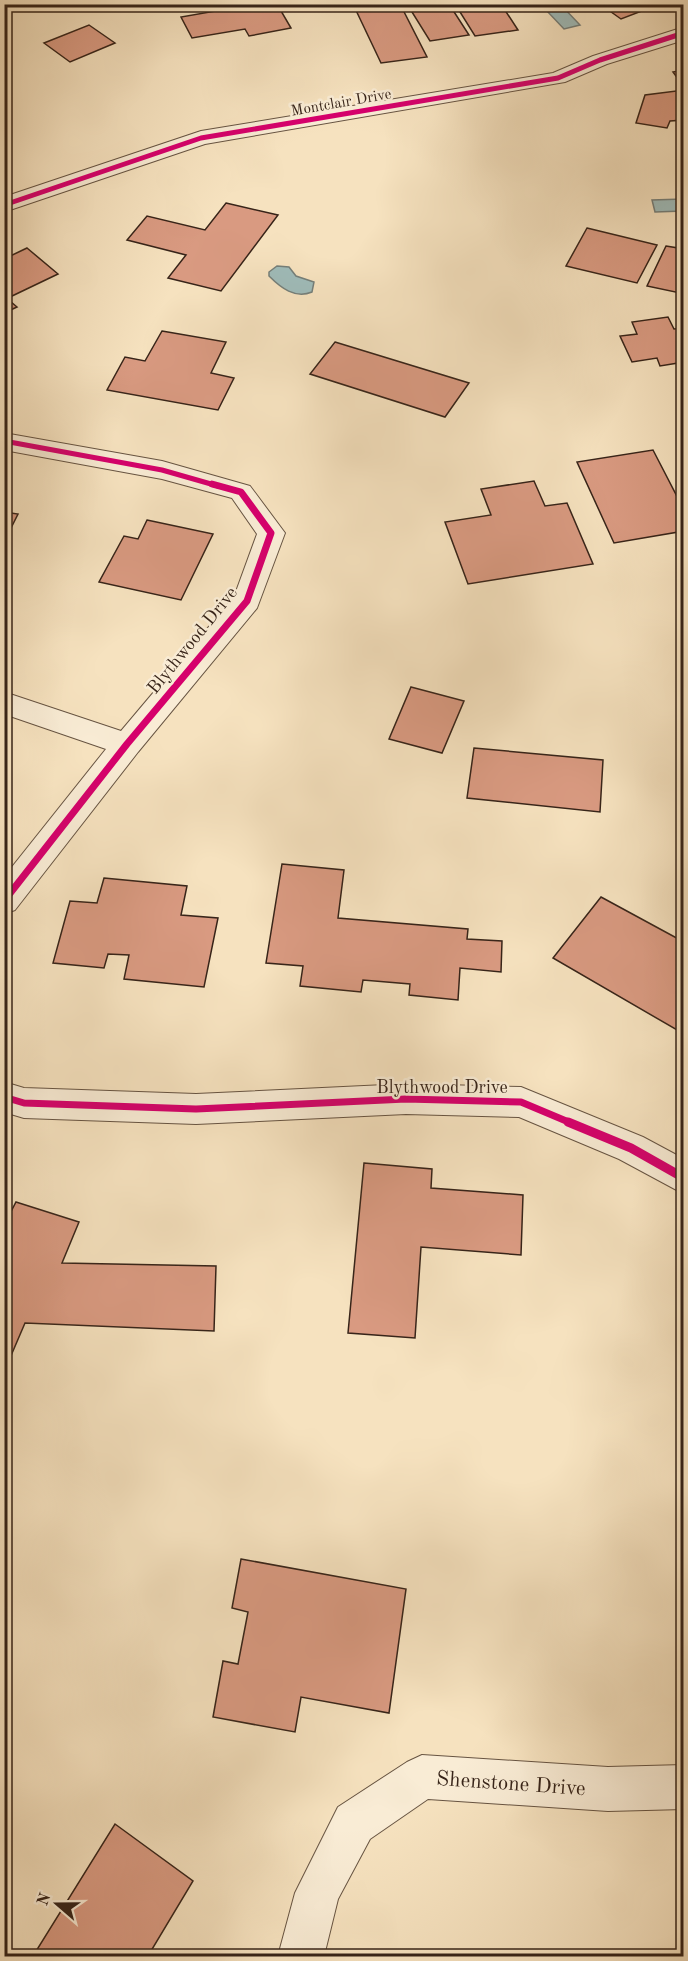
<svg xmlns="http://www.w3.org/2000/svg" width="688" height="1961" font-family="'Old Standard TT',serif">
	<style>
		.water { fill: #9fbcba; stroke: #757f7a; stroke-width: 1.5 }
		.building { fill: #d99a81; stroke: #372419; stroke-width: 1.5 }
		.lines { fill: none; stroke-linecap: round; stroke-linejoin: round }
		.minor-casing { stroke: #675442; stroke-width: 2 }
		.minor { fill: #f9ecd5; fill-rule: evenodd }
		.cycleway-far2-casing { stroke: #f9ecd5; stroke-width: 8 }
		.cycleway-far1-casing { stroke: #f9ecd5; stroke-width: 10 }
		.cycleway-casing { stroke: #f9ecd5; stroke-width: 13 }
		.cycleway-far2 { stroke: #d6006c; stroke-width: 5 }
		.cycleway-far1 { stroke: #d6006c; stroke-width: 7 }
		.cycleway { stroke: #d6006c; stroke-width: 9 }
		.labels { text-anchor: middle; stroke-width: 5; stroke-linejoin: round; paint-order: stroke }
		.far-street-label { font-size: 15px; fill: #372419; stroke: #f9ecd5 }
		.street-label { font-size: 18px; fill: #372419; stroke: #f9ecd5 }
		.near-street-label { font-size: 21px; fill: #372419; stroke: #f9ecd5 }
	</style>
	<rect width="100%" height="100%" fill="#f6e2bf"/>
	<filter id="stains"><feTurbulence type="fractalNoise" baseFrequency=".00333" numOctaves="4"/><feColorMatrix values="0 0 0 0 .2 0 0 0 0 .09 0 0 0 0 .02 0 0 0 .5 -.17"/></filter>
	<radialGradient id="worn" r=".72"><stop offset=".6" stop-color="#630" stop-opacity="0"/><stop offset="1" stop-color="#630" stop-opacity=".3"/></radialGradient>
	<g class="water">
		<polygon points="562,6 580,25 564,29 546,10"/>
		<polygon points="683,199 683,211 655,212 652,200"/>
		<path d="M277 266 289 267 296 276 314 282 312 292C295 299 281 288 269 276V272Z"/>
	</g>
	<g class="building">
		<polygon points="231,4 277,4 291,28 249,36 245,29 192,38 181,17 233,8"/>
		<polygon points="353,4 400,4 427,57 381,63"/>
		<polygon points="407,4 449,4 469,35 430,41"/>
		<polygon points="455,4 501,4 518,30 475,36"/>
		<polygon points="600,4 660,4 621,19"/>
		<polygon points="89,25 115,43 70,62 44,43"/>
		<polygon points="684,70 684,87 673,72"/>
		<polygon points="684,90 684,120 670,121 667,128 636,123 645,95"/>
		<polygon points="226,203 278,215 221,291 168,278 186,255 127,240 147,216 205,230"/>
		<polygon points="587,228 657,245 637,283 566,266"/>
		<polygon points="666,246 684,249 684,285 680,293 647,286"/>
		<polygon points="27,248 58,274 12,296 4,289 4,259"/>
		<polygon points="4,296 17,307 4,313"/>
		<polygon points="668,317 674,329 684,328 684,362 660,366 657,358 632,362 620,336 637,334 632,322"/>
		<polygon points="162,331 226,342 211,373 234,378 218,410 107,390 125,357 145,361"/>
		<polygon points="335,342 469,383 445,417 310,374"/>
		<polygon points="653,450 684,510 684,531 614,543 577,462"/>
		<polygon points="534,481 545,506 567,503 593,564 468,584 445,522 491,515 481,489"/>
		<polygon points="4,512 18,514 4,542"/>
		<polygon points="147,520 213,534 181,600 99,582 124,536 138,539"/>
		<polygon points="411,687 464,701 442,753 389,739"/>
		<polygon points="474,748 603,760 600,812 467,798"/>
		<polygon points="282,864 344,870 338,918 468,929 467,939 502,941 501,972 460,968 458,1000 409,995 410,984 363,980 361,992 300,986 303,966 266,963"/>
		<polygon points="104,878 187,886 181,915 218,918 204,987 124,979 129,955 108,954 104,968 53,963 70,901 97,903"/>
		<polygon points="601,897 684,942 684,1034 553,958"/>
		<polygon points="364,1163 432,1169 431,1188 523,1195 521,1255 421,1247 415,1338 348,1333"/>
		<polygon points="16,1202 79,1222 62,1263 216,1266 214,1331 25,1323 4,1372 4,1225"/>
		<polygon points="241,1559 406,1589 389,1713 301,1697 295,1732 213,1717 223,1661 238,1664 248,1612 232,1608"/>
		<polygon points="115,1824 193,1881 148,1956 33,1956"/>
	</g>
	<g class="lines">
		<g class="minor-casing">
			<g id="minor">
				<polygon points="684,27 684,40 607,64 565,82 205,144 4,212 4,197 201,131 553,73 593,56"/>
				<polygon points="4,433 162,461 250,486 285,533 257,608 138,752 15,910 4,914 4,877 106,749 4,714 4,692 121,731 234,597 257,534 232,498 162,479 4,450"/>
				<polygon points="4,1082 24,1088 196,1094 406,1084 521,1087 643,1137 684,1159 684,1194 619,1159 519,1117 406,1114 196,1124 24,1118 4,1112"/>
				<polygon points="422,1755 608,1767 684,1765 684,1809 608,1811 428,1799 370,1839 338,1899 324,1956 278,1956 295,1893 338,1807 407,1762"/>
			</g>
		</g>
		<use href="#minor" class="minor"/>
		<g class="cycleway-far2-casing">
			<g id="cycleway-far2">
				<polyline points="4,205 201,138 558,78 600,60 684,33"/>
				<polyline points="4,441 162,470 218,486"/>
			</g>
		</g>
		<g class="cycleway-far1-casing">
			<g id="cycleway-far1">
				<polyline points="4,901 127,744 247,601 271,533 241,492 212,484"/>
				<polyline points="4,1097 24,1103 196,1109 406,1099 521,1102 571,1123"/>
			</g>
		</g>
		<g class="cycleway-casing">
			<polyline id="cycleway" points="568,1122 631,1148 684,1178"/>
		</g>
		<use href="#cycleway-far2" class="cycleway-far2"/>
		<use href="#cycleway-far1" class="cycleway-far1"/>
		<use href="#cycleway" class="cycleway"/>
	</g>
	<g class="labels">
		<g class="far-street-label">
			<text transform="translate(341 102) rotate(-10)" y="5">Montclair Drive</text>
		</g>
		<g class="street-label">
			<text transform="translate(192 640) rotate(-51)" y="6">Blythwood Drive</text>
			<text x="442" y="1093">Blythwood Drive</text>
		</g>
		<g class="near-street-label">
			<text transform="translate(511 1783) rotate(4)" y="7">Shenstone Drive</text>
		</g>
	</g>
	<rect width="688" height="1961" fill="none" stroke="#f6e2bf" stroke-width="24"/>
	<rect x="6" y="6" width="676" height="1949" fill="none" stroke="#372419" stroke-width="3"/>
	<rect x="12" y="12" width="664" height="1937" fill="none" stroke="#372419" stroke-width="1.5"/>
	<g transform="translate(57 1904) rotate(290)" stroke="#f9ecd5" stroke-width="4.5" paint-order="stroke">
	<path d="M0-4.5L10 22L0 15L-10 22Z" fill="#372419"/>
	<text y="-9" font-size="16" font-weight="bold" text-anchor="middle" fill="#372419">N</text>
	</g>
	<rect width="100%" height="100%" filter="url(#stains)"/>
	<rect width="100%" height="100%" fill="url(#worn)"/>
</svg>
